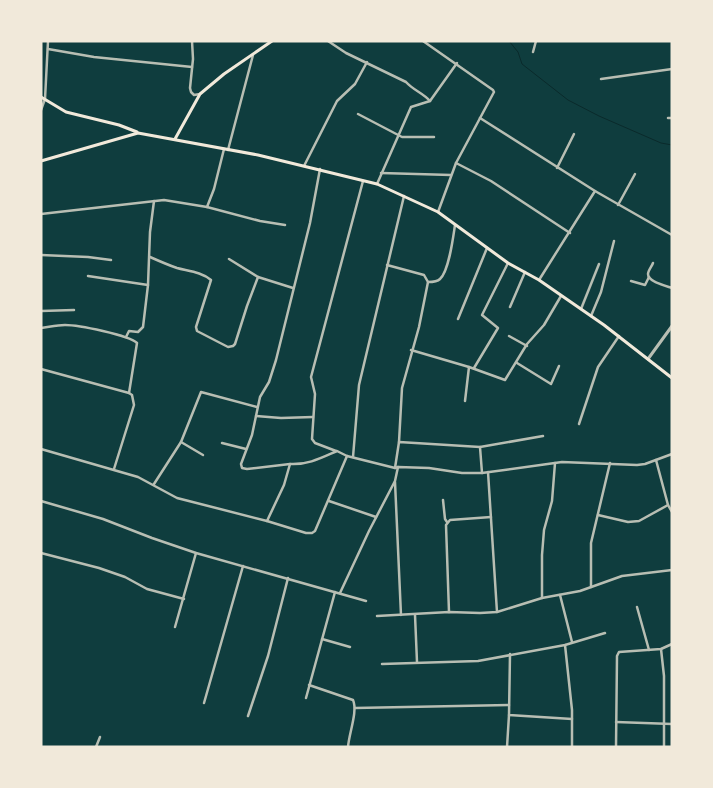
<svg xmlns="http://www.w3.org/2000/svg" width="713" height="788" font-family="'Golos Text',sans-serif">
	<style>
		.lines { fill: none; stroke-linecap: round; stroke-linejoin: round }
		.stream { stroke: #0a2a2b; stroke-width: 1 }
		.minor { stroke: #b8beb3; stroke-width: 2.5 }
		.tertiary { stroke: #b8beb3; stroke-width: 3 }
		.secondary { stroke: #f1e9da; stroke-width: 3 }
	</style>
	<rect width="100%" height="100%" fill="#0f3d3e"/>
	<g class="lines">
		<polyline class="stream" points="509,41 518,52 522,64 568,100 599,116 661,143 672,145"/>
		<g class="minor">
			<polyline points="192,41 193,59 190,88 191,92 194,95 200,94"/>
			<path d="M328 41 346 53 406 82C413 90 423 93 430 101"/>
			<polyline points="423,41 493,90 494,92 456,163 438,212"/>
			<polyline points="48,49 94,57 192,67"/>
			<polyline points="533,52 536,41"/>
			<polyline points="601,79 672,69"/>
			<polyline points="41,110 45,99 48,41"/>
			<polyline points="358,114 402,137 434,137"/>
			<polyline points="480,118 595,191 672,235"/>
			<polyline points="668,118 672,118"/>
			<polyline points="228,150 253,55"/>
			<polyline points="456,163 491,181 570,233"/>
			<polyline points="304,166 337,101 355,84 367,62"/>
			<polyline points="557,168 574,134"/>
			<polyline points="381,173 451,175"/>
			<polyline points="377,184 411,107 430,101 457,63"/>
			<polyline points="618,205 635,174"/>
			<polyline points="207,207 214,189 224,149"/>
			<polyline points="41,214 164,200 207,207 260,221 285,225"/>
			<polyline points="41,255 88,257 111,260"/>
			<path d="M150 257C159 261 168 265 177 268 188 271 202 272 211 280L196 327 197 331 228 347 233 346 235 344 247 306 258 277"/>
			<polyline points="229,259 258,277 293,288"/>
			<path d="M653 263C652 266 648 271 648 274 648 282 666 286 672 288"/>
			<polyline points="387,265 424,275 428,282 419,327 402,388 399,442"/>
			<polyline points="88,276 148,285"/>
			<polyline points="539,280 595,191"/>
			<polyline points="631,281 645,285 649,277"/>
			<path d="M428 282C432 282 437 282 440 279 449 271 453 238 455 225"/>
			<polyline points="510,307 525,272"/>
			<polyline points="581,309 599,264"/>
			<polyline points="41,311 74,310"/>
			<polyline points="591,316 601,292 614,241"/>
			<polyline points="458,319 487,248"/>
			<path d="M41 328C49 327 57 325 65 325 78 325 129 335 137 343L129 393 132 395 134 405 114 469"/>
			<polyline points="509,336 527,346"/>
			<polyline points="126,337 129,331 138,332 143,327 148,285 150,232 154,201"/>
			<polyline points="411,350 469,367 505,380 527,344 544,325 561,296"/>
			<polyline points="517,363 551,384 559,366"/>
			<polyline points="474,368 498,328 482,315 508,263"/>
			<polyline points="41,369 129,393"/>
			<polyline points="465,401 469,367"/>
			<polyline points="256,416 281,418 313,417"/>
			<polyline points="579,424 598,367 619,336"/>
			<polyline points="181,442 203,455"/>
			<polyline points="222,443 246,449"/>
			<polyline points="480,447 482,473"/>
			<polyline points="41,449 138,477 177,498 267,521 306,533 312,533 315,531 347,456"/>
			<polyline points="336,451 315,443 312,439 315,394 311,377 363,181"/>
			<polyline points="353,457 359,385 404,196"/>
			<polyline points="656,460 668,505 672,512"/>
			<polyline points="290,464 247,469 242,468 241,464 252,435 260,397 269,382 276,360 310,223 320,169"/>
			<polyline points="395,468 399,442 480,447 543,436"/>
			<polyline points="488,472 497,612"/>
			<polyline points="395,482 401,615"/>
			<polyline points="154,484 181,442 201,392 257,407"/>
			<polyline points="443,500 445,519 447,522"/>
			<polyline points="41,501 103,519 152,538 196,553 366,601"/>
			<polyline points="329,501 376,517"/>
			<polyline points="598,515 628,522 639,521 668,505"/>
			<path d="M267 521 284 485 290 464C308 465 321 458 337 451L347 456 395 468 398 467 429 468 462 473H482L562 462 637 465 645 464 672 454"/>
			<polyline points="41,553 99,568 125,577 147,589 184,599"/>
			<polyline points="591,587 591,543 610,463"/>
			<polyline points="340,593 369,531 395,481 398,467"/>
			<polyline points="560,595 572,642"/>
			<polyline points="542,598 542,555 544,530 552,501 555,463"/>
			<polyline points="637,607 649,650"/>
			<polyline points="449,612 446,525 450,520 491,517"/>
			<polyline points="415,615 417,662"/>
			<polyline points="377,616 449,612 480,613 497,612 542,598 580,591 622,576 672,570"/>
			<polyline points="175,627 196,553"/>
			<polyline points="322,639 350,647"/>
			<polyline points="565,645 572,710 572,747"/>
			<polyline points="661,649 664,676 664,747"/>
			<polyline points="510,654 509,715 572,719"/>
			<polyline points="382,664 478,661 565,645 605,633"/>
			<path d="M309 685 353 700C358 711 349 733 348 747"/>
			<polyline points="306,698 335,592"/>
			<polyline points="204,703 243,566"/>
			<polyline points="355,708 509,705"/>
			<polyline points="248,716 268,656 288,578"/>
			<polyline points="616,722 672,724"/>
			<polyline points="96,747 100,737"/>
			<polyline points="507,747 509,715"/>
			<polyline points="616,747 617,656 619,652 661,649 672,644"/>
		</g>
		<polyline class="tertiary" points="648,359 672,326"/>
		<g class="secondary">
			<polyline points="41,97 66,112 119,125 137,132"/>
			<polyline points="175,139 200,94 224,74 272,41"/>
			<polyline points="41,161 138,133 258,155 377,184 438,212 508,263 539,280 604,325 672,378"/>
		</g>
	</g>
	<rect width="713" height="788" fill="none" stroke="#f1e9da" stroke-width="85"/>
</svg>
